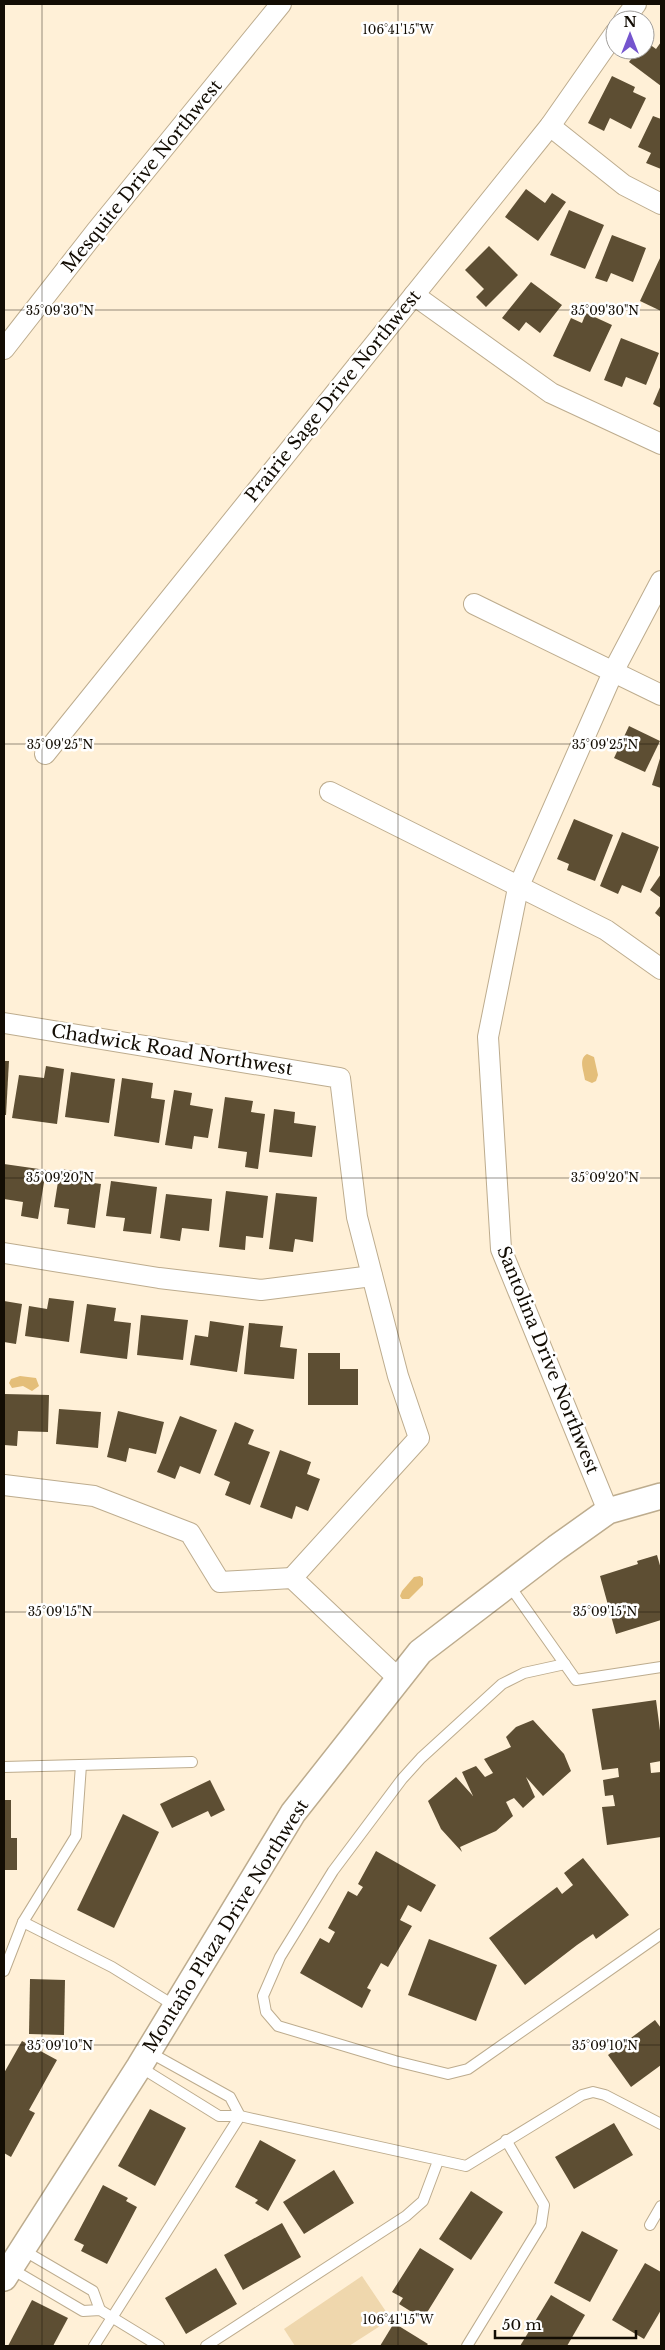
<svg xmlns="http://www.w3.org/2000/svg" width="665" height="2350" font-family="'Libre Baskerville',serif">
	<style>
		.green { fill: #efd7ad }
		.water { fill: #e4be79 }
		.building { fill: #5d4e33 }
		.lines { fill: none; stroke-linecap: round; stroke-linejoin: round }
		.service-casing { stroke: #bdac8e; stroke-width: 12 }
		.minor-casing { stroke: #bdac8e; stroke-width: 22 }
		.tertiary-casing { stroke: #bdac8e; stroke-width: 28 }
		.service { stroke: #fff; stroke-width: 10 }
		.minor { stroke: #fff; stroke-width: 20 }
		.tertiary { stroke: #fff; stroke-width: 25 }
		.ticks { fill: none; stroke: #130d04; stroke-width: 1; stroke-opacity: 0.45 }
		.labels { text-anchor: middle; stroke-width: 5; stroke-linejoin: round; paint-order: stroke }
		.street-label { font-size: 18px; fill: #130d04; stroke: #fff }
		.ticks-label { font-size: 12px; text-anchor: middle; fill: #130d04; stroke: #fff; stroke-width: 5; stroke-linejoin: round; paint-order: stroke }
	</style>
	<rect width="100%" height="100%" fill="#fff0d7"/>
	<polygon class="green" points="362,2276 391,2319 349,2346 295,2346 284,2329"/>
	<g class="water">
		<path d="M587 1054 594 1057 598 1075 596 1081 592 1083 585 1080C584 1071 578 1059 587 1054Z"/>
		<polygon points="20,1376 36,1378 39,1386 32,1391 23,1386 12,1388 9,1383 11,1379"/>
		<polygon points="420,1576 423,1578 423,1585 409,1599 402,1599 400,1596 402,1591 414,1577"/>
	</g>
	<g class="building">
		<polygon points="645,41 656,49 661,42 661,86 629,62 638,50 645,50"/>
		<polygon points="612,76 635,87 633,92 646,98 631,129 610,118 604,131 588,123"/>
		<polygon points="653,116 661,119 661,169 646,163 651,153 638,147"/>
		<polygon points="526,189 545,203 552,193 566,202 538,241 505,217"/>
		<polygon points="569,210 604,225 585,269 550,255"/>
		<polygon points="612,235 646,248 633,282 611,273 607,282 595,278"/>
		<polygon points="489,246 518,275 486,307 476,297 484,289 465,270"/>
		<polygon points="661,256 661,311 640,301"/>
		<polygon points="531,282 562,305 540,333 526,322 519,331 502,318"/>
		<polygon points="586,313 612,325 590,372 553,356 571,318 582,323"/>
		<polygon points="621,338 659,353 646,385 626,377 622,387 604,380"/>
		<polygon points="661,385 661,408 653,404"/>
		<polygon points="629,726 660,741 645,772 614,758"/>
		<polygon points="661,755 661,788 652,785"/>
		<polygon points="574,819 613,835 595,881 567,870 569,864 557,859"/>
		<polygon points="622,832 659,847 641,893 622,885 618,894 600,886"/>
		<polygon points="661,874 661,898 650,890"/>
		<polygon points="661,905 661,918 655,913"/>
		<polygon points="4,1061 9,1061 6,1115 4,1115"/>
		<polygon points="46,1066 64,1069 57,1124 12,1118 19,1075 44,1078"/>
		<polygon points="71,1072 115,1079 109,1123 65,1117"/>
		<polygon points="122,1078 153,1083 151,1098 165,1100 159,1143 114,1136"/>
		<polygon points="174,1090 192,1093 190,1105 213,1109 208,1138 194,1136 192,1149 165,1145"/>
		<polygon points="225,1097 253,1101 251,1112 265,1114 258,1169 245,1167 247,1152 218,1148"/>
		<polygon points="274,1109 295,1112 294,1123 316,1126 312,1157 269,1152"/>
		<polygon points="4,1164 46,1170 38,1219 21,1216 23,1202 4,1199"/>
		<polygon points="60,1169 89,1173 87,1182 101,1184 95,1228 67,1224 69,1209 54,1207"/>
		<polygon points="111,1181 157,1187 151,1234 123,1231 125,1218 106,1216"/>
		<polygon points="226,1191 268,1196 263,1238 246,1236 245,1250 219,1247"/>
		<polygon points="276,1193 317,1197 313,1242 295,1239 293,1252 269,1249"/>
		<polygon points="166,1194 212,1199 209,1231 182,1228 180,1241 160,1238"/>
		<polygon points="49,1298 74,1301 69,1342 25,1336 29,1306 47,1309"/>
		<polygon points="4,1301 22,1304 16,1344 4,1342"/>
		<polygon points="87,1304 116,1308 114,1321 131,1323 127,1359 80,1353"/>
		<polygon points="141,1315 188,1320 183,1360 137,1355"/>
		<polygon points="210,1321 244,1326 237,1372 190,1365 195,1335 208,1337"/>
		<polygon points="249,1323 283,1326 280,1347 297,1349 294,1379 244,1374"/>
		<polygon points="308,1353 340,1353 340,1369 358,1369 358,1405 308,1405"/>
		<polygon points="4,1394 49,1395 48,1432 18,1431 17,1446 4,1445"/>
		<polygon points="59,1409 101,1412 98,1448 56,1444"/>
		<polygon points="118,1411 164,1422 156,1454 129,1448 126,1462 107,1457"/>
		<polygon points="180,1416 217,1430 200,1474 180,1466 175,1479 157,1472"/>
		<polygon points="235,1422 254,1430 248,1444 270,1452 250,1505 225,1495 230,1482 214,1475"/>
		<polygon points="280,1450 311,1462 307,1474 320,1479 308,1511 296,1506 292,1519 260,1507"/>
		<polygon points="657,1555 661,1569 661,1620 616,1634 600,1576 638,1564 637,1561"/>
		<polygon points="656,1700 661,1738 661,1761 650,1763 651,1773 661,1772 661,1837 607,1845 602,1807 615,1806 613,1795 605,1796 603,1780 619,1777 618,1768 602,1770 592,1709"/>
		<polygon points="533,1720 564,1754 571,1771 543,1796 526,1777 535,1797 523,1808 514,1798 506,1802 513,1816 496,1831 460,1847 462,1852 441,1829 428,1801 456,1777 473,1796 462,1772 476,1766 485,1777 493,1773 484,1759 511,1747 506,1737 516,1727"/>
		<polygon points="210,1780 225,1810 211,1817 208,1811 172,1828 160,1804"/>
		<polygon points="4,1800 11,1800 11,1838 17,1838 17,1870 4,1870"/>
		<polygon points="123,1814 159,1832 114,1928 77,1910"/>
		<polygon points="376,1851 436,1885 421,1912 408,1905 400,1920 412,1926 388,1967 381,1963 367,1988 371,1990 362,2008 300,1973 320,1938 329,1943 335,1932 328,1928 348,1891 357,1896 363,1887 358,1884"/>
		<polygon points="583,1858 629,1915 596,1939 593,1934 577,1945 525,1985 489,1938 557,1887 562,1894 573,1885 564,1873"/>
		<polygon points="429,1939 497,1965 476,2021 408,1995"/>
		<polygon points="30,1979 65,1980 64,2035 29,2034"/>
		<polygon points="655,2020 661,2028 661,2065 631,2087 608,2055"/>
		<polygon points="22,2041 57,2060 29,2110 35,2113 11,2157 4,2153 4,2073"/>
		<polygon points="150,2109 186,2128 155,2186 118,2166"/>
		<polygon points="614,2123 633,2155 574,2189 555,2157"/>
		<polygon points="260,2140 296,2160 268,2211 255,2203 258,2200 235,2187"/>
		<polygon points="334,2170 354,2203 304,2234 283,2202"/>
		<polygon points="103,2185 128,2198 126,2201 137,2207 107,2264 81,2251 84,2245 74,2240"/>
		<polygon points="471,2191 503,2212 471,2260 439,2239"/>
		<polygon points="282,2223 301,2257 243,2290 224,2255"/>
		<polygon points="582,2231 618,2250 590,2302 554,2283"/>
		<polygon points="420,2248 454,2269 423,2319 399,2304 403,2298 392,2292"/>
		<polygon points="645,2263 661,2272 661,2310 644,2339 612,2320"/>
		<polygon points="216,2268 237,2304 186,2334 165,2298"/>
		<polygon points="551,2295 585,2315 567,2346 520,2346"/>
		<polygon points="32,2300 68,2318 53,2346 8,2346"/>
		<polygon points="394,2323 428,2344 426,2346 380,2346"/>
	</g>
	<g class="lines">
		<g class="service-casing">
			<g id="service">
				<polyline points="509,1585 576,1680 661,1667"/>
				<polyline points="565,1664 524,1673 502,1684 421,1758 402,1779 333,1871 280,1957 263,1996 266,2012 278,2026 395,2061 448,2074 468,2069 661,1934"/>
				<polyline points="4,1767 192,1762"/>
				<polyline points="23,1922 112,1967 175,2006"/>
				<polyline points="4,1971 23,1922 76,1836 81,1765"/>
				<polyline points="149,2052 230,2097 240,2116"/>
				<polyline points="140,2067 219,2116 240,2116 466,2166 582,2095 593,2092 605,2095 661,2124"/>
				<polyline points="650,2225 661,2206"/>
				<polyline points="23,2250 93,2291 100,2310"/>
				<polyline points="10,2268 83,2311 100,2310 159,2346"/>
				<polyline points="94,2346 240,2116"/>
				<polyline points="206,2346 406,2216 423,2201 438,2161"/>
				<polyline points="467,2346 541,2225 544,2205 506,2140"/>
			</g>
		</g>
		<g class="minor-casing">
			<g id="minor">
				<polyline points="624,20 636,4"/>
				<polyline points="550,126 624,185 661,204"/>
				<polyline points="414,295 551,393 661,444"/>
				<polyline points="4,349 97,230 281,4"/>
				<polyline points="474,604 661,695"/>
				<polyline points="45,754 550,126 615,33"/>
				<polyline points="330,792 606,930 661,969"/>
				<polyline points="4,1023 340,1078 357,1217 398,1376 419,1438 292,1578"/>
				<polyline points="4,1253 159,1278 261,1290 372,1276"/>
				<polyline points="4,1485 94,1496 190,1533 220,1582 292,1578 399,1679"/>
				<polyline points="608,1511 501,1249 488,1037 518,888 614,670 661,581"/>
			</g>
		</g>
		<g class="tertiary-casing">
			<polyline id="tertiary" points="4,2278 139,2067 293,1813 420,1652 556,1548 608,1511 661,1496"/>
		</g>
		<use href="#service" class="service"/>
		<use href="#minor" class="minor"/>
		<use href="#tertiary" class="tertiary"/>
	</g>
	<path class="ticks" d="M42 4V2346M398 4V2346M4 310H661M4 744H661M4 1178H661M4 1612H661M4 2045H661"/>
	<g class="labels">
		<g class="street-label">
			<text transform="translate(142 176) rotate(-51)" y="6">Mesquite Drive Northwest</text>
			<text transform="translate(333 396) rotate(-51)" y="6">Prairie Sage Drive Northwest</text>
			<text transform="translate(172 1050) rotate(9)" y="6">Chadwick Road Northwest</text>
			<text transform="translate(548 1360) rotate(68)" y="6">Santolina Drive Northwest</text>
			<text transform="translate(226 1926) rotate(-58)" y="6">Montaño Plaza Drive Northwest</text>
		</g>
	</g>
	<g class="ticks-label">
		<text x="398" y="34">106°41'15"W</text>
		<text x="60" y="315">35°09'30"N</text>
		<text x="605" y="315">35°09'30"N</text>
		<text x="60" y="749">35°09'25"N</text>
		<text x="605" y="749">35°09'25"N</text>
		<text x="60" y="1182">35°09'20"N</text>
		<text x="605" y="1182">35°09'20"N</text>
		<text x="60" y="1616">35°09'15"N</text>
		<text x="605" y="1616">35°09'15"N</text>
		<text x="60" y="2050">35°09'10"N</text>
		<text x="605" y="2050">35°09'10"N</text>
		<text x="398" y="2324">106°41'15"W</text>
	</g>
	<rect width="665" height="2350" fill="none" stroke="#130d04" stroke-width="10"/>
	<g transform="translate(630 35)"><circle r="24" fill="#ffffff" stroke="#a19e9b"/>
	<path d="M0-4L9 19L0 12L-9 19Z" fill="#7555ce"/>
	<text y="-8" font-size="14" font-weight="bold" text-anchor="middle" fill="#130d04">N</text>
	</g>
	<path d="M495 2330v8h141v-8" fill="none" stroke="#130d04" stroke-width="2.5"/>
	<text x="502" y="2330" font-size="15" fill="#130d04" stroke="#ffffff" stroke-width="4" paint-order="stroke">50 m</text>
</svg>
